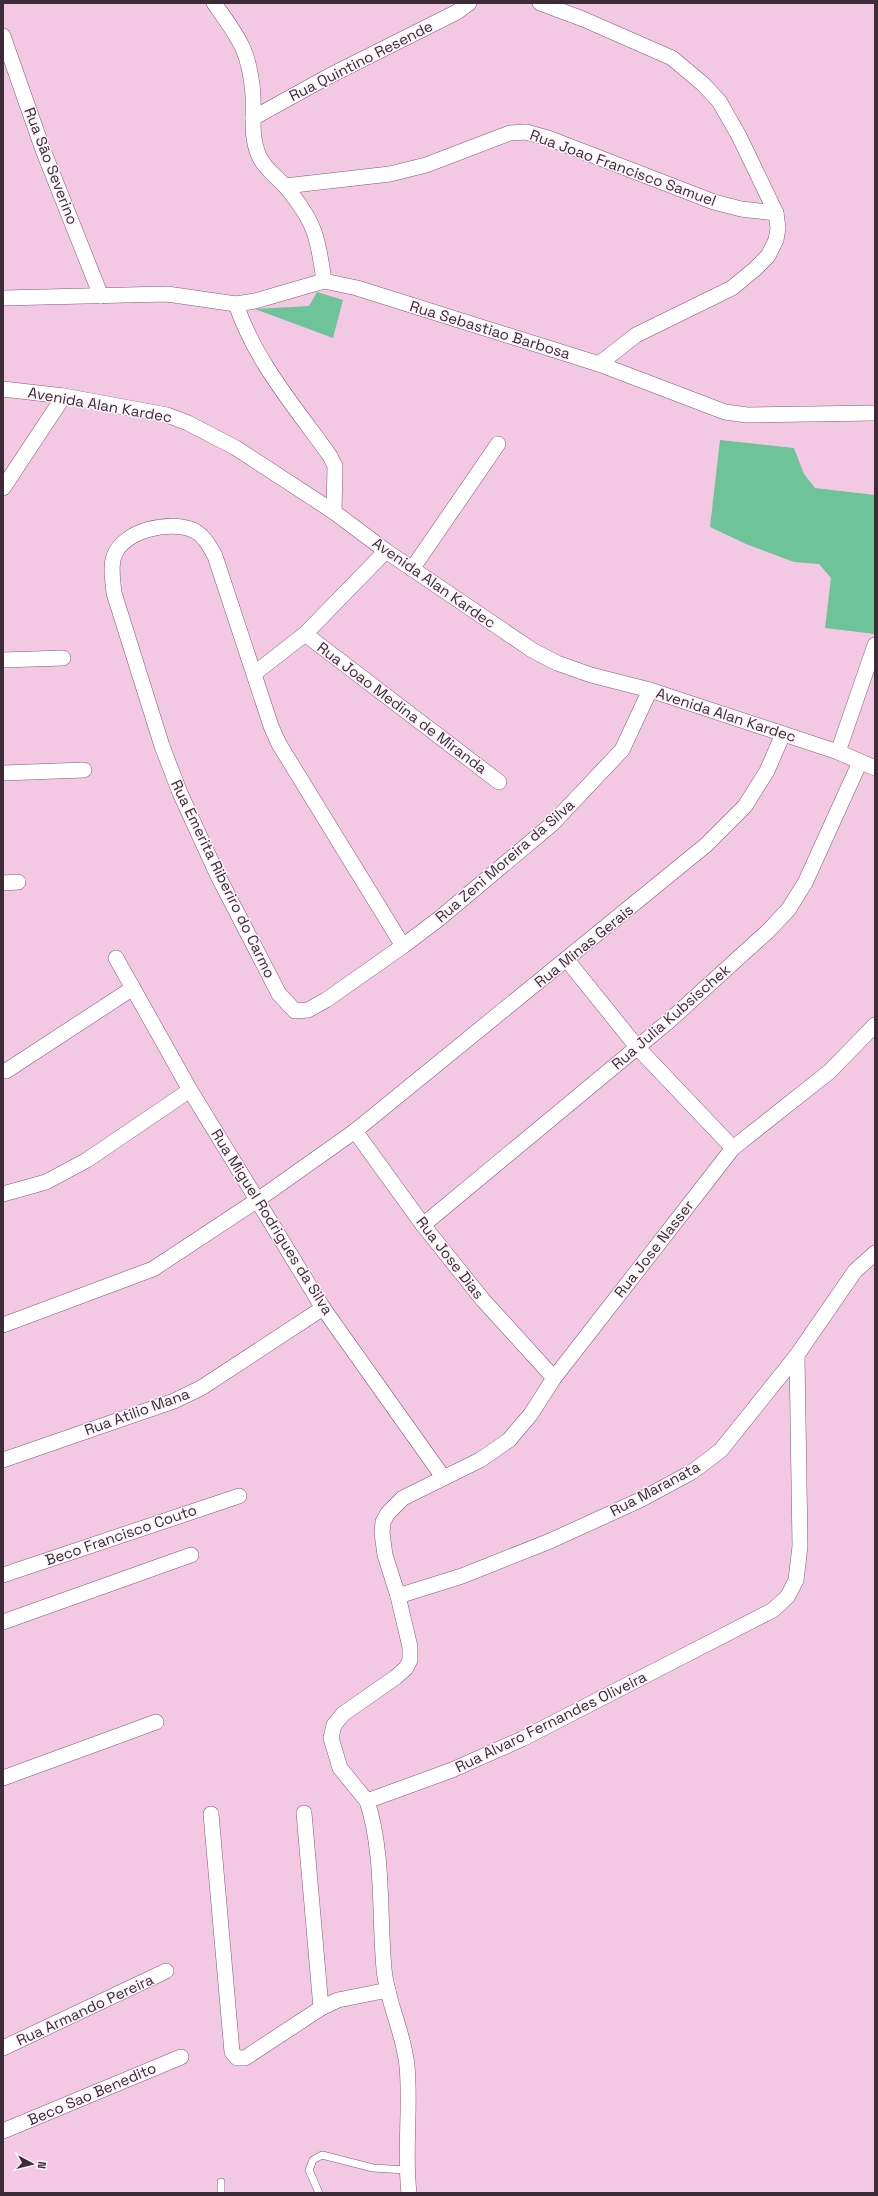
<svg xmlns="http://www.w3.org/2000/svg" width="878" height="2196" font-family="'Space Grotesk',sans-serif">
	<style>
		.green { fill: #6fc398 }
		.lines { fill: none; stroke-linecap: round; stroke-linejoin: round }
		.service-casing { stroke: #805b73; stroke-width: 8 }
		.minor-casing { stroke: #805b73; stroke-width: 16 }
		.service { stroke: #fff; stroke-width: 7 }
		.minor { stroke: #fff; stroke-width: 15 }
		.labels { text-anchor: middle; stroke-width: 3; stroke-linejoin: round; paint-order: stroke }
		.street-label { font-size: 15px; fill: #3d2c37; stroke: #fdf4fa }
	</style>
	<rect width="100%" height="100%" fill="#f3c8e3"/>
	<g class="green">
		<polygon points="317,292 343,300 333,338 255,309 309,306"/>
		<polygon points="720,440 794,448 804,474 815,488 875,495 875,634 825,628 831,578 819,564 794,562 746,544 710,527"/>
	</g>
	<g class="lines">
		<g class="service-casing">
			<g id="service">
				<polyline points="221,2193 221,2182"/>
				<polyline points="319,2193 309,2170 313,2160 322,2155 373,2168 406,2170"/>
			</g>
		</g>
		<g class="minor-casing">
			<g id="minor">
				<path d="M214 3C239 38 250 51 253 96 254 117 250 138 260 158 265 169 278 178 286 187 315 222 318 237 324 281"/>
				<polyline points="540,3 583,19 672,58 703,84 719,101 739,136 776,213 778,228 776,240 768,256 755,269 732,288 636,335 599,364"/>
				<polyline points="3,36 43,150 101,296"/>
				<polyline points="253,118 329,76 457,12 469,3"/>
				<polyline points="285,186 390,174 426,165 510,133 526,132 548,138 714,202 741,209 776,213"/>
				<polyline points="3,298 167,294 236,304 255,301 324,281 357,288 599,364 725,412 747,415 875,413"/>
				<path d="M236 304C255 361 295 407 330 456L335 466 334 512"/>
				<polyline points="3,389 64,396 167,415 188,423 236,448 334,512 386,551 532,650 557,663 591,675 650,690 838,752 875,768"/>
				<polyline points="3,488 64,396"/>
				<polyline points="412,569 498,444"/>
				<polyline points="305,634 499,782"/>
				<polyline points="3,660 63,658"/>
				<polyline points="255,673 305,634 386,551"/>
				<polyline points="838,752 875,645"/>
				<polyline points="3,773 84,770"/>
				<polyline points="3,883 18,882"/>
				<path d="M403 946 279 744 271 726 215 556C210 547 204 535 193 530 169 520 124 530 114 556 110 568 113 581 114 593L162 746 180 793 217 874 279 994 295 1011 308 1010 326 1000 403 946 440 918 552 824 622 750 650 690"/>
				<polyline points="116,958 190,1090 323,1308 443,1477"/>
				<polyline points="567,960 637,1047 733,1148"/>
				<polyline points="6,1071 133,988"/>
				<polyline points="355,1131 423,1225 483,1300 554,1378"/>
				<polyline points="3,1194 46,1182 87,1160 190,1090"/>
				<polyline points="423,1225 669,1021 767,932 788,910 805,883 860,762"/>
				<polyline points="3,1325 153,1269 259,1199 355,1131 706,845 745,806 767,771 783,734"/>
				<polyline points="797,1355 800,1546 796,1580 788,1596 773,1610 522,1739 452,1770 367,1801 340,1768 331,1738 334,1725 343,1714 396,1677 406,1668 410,1660 410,1647 398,1596 385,1555 382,1533 383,1522 388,1513 403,1498 480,1460 509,1440 531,1414 554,1378 733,1148 829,1072 875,1025"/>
				<polyline points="3,1460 174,1401 201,1388 323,1308"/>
				<polyline points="3,1575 239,1496"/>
				<polyline points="398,1596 462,1576 550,1541 640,1500 692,1472 721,1450 797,1355 855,1271 875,1253"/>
				<polyline points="3,1622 191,1555"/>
				<polyline points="3,1778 156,1722"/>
				<path d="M367 1801C384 1852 379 1915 384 1969 387 2002 404 2033 407 2066 411 2108 404 2151 409 2193"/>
				<polyline points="304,1813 321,2008"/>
				<polyline points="211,1814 232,2052 237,2058 245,2058 321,2008 338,2000 388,1990"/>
				<polyline points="3,2048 166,1971"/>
				<polyline points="3,2131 181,2057"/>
			</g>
		</g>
		<use href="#service" class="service"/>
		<use href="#minor" class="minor"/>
	</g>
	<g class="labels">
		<g class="street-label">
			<text transform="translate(361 61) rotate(-27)" y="5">Rua Quintino Resende</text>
			<text transform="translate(51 166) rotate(69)" y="5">Rua São Severino</text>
			<text transform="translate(623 168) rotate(20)" y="5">Rua Joao Francisco Samuel</text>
			<text transform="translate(490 330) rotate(17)" y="5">Rua Sebastiao Barbosa</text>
			<text transform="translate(100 405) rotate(10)" y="5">Avenida Alan Kardec</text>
			<text transform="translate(434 583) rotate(35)" y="5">Avenida Alan Kardec</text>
			<text transform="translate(402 708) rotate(37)" y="5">Rua Joao Medina de Miranda</text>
			<text transform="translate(726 715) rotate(18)" y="5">Avenida Alan Kardec</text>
			<text transform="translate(505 861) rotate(-41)" y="5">Rua Zeni Moreira da Silva</text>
			<text transform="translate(223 879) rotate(64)" y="5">Rua Emerita Riberiro do Carmo</text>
			<text transform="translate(584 946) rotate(-39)" y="5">Rua Minas Gerais</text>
			<text transform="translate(671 1017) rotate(-41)" y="5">Rua Julia Kubsischek</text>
			<text transform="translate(272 1222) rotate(58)" y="5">Rua Miguel Rodrigues da Silva</text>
			<text transform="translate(654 1249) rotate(-52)" y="5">Rua Jose Nasser</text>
			<text transform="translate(450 1258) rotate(52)" y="5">Rua Jose Dias</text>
			<text transform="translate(137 1412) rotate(-20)" y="5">Rua Atilio Mana</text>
			<text transform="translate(655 1489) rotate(-28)" y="5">Rua Maranata</text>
			<text transform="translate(121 1535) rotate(-19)" y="5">Beco Francisco Couto</text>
			<text transform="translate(551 1722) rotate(-26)" y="5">Rua Alvaro Fernandes Oliveira</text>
			<text transform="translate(85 2010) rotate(-25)" y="5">Rua Armando Pereira</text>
			<text transform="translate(92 2094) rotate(-23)" y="5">Beco Sao Benedito</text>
		</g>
	</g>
	<rect width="878" height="2196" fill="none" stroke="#3d2c37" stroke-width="8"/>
	<g transform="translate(32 2164) rotate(97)" stroke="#fdf4fa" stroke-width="3" paint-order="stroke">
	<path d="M0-3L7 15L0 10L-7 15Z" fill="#3d2c37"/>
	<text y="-6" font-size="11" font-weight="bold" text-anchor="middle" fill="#3d2c37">N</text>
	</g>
</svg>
